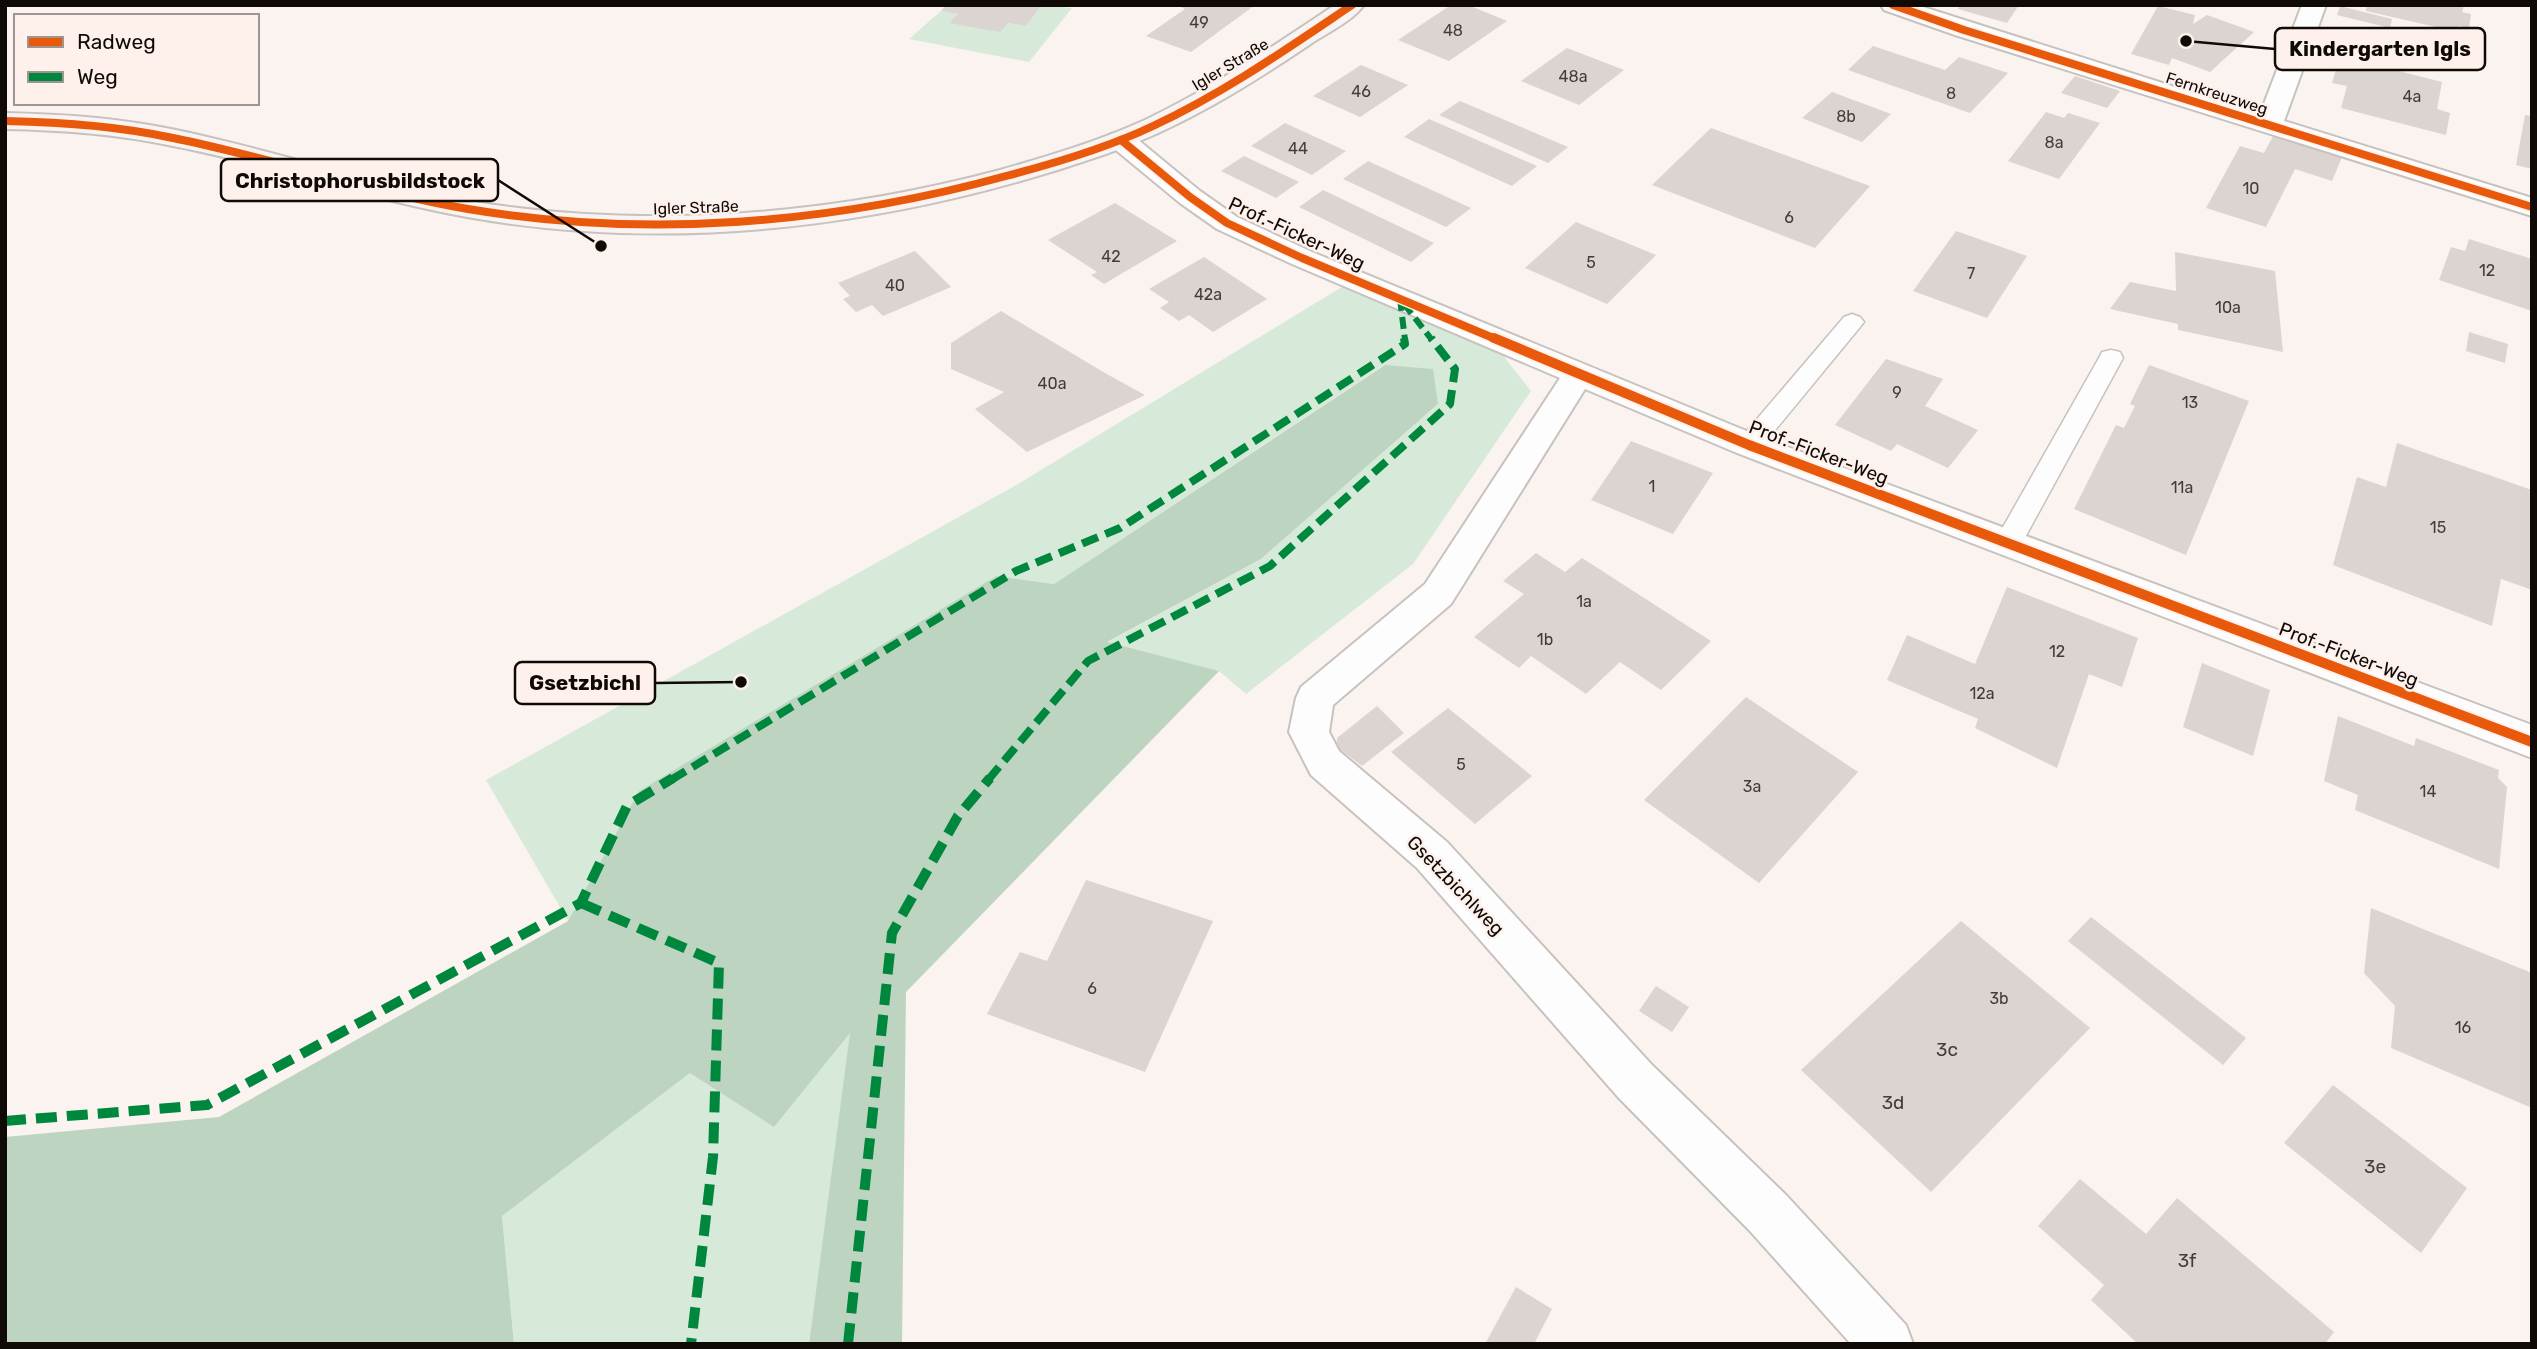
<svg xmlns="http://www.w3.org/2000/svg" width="2537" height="1349" font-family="Rubik,sans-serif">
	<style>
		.green { fill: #d7ead9 }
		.forest { fill: #bdd5c0 }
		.building { fill: #dbd4d1 }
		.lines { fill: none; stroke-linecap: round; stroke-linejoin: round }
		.service-casing { stroke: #c8c2be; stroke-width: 3 }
		.minor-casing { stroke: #c8c2be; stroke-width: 4 }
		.secondary-casing { stroke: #c8c2be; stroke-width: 4 }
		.service { fill: #fefdfd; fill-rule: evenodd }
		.minor { fill: #fefdfd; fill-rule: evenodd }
		.secondary { fill: #f9f4f4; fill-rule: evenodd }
		.quiet-far2 { stroke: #00873e; stroke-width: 6; stroke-dasharray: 12 6; stroke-linecap: butt }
		.quiet-far1 { stroke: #00873e; stroke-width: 8; stroke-dasharray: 17 8; stroke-linecap: butt }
		.quiet { stroke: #00873e; stroke-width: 10; stroke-dasharray: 21 10; stroke-linecap: butt }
		.cycleway-far1-casing { stroke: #fef1ec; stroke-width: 11 }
		.cycleway-casing { stroke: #fef1ec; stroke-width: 14 }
		.cycleway-far1 { stroke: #e8590c; stroke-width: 8 }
		.cycleway { stroke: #e8590c; stroke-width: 10 }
		.labels { text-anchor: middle; stroke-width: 5; stroke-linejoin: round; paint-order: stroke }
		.number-label { font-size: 16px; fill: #433c3a }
		.far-street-label { font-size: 16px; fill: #100a07; stroke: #fef1ec }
		.street-label { font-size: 19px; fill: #100a07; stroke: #fef1ec }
		.near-number-label { font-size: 19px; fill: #433c3a }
		.leader { fill: none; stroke: #100a07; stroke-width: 2.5 }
		.callout-dot { fill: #100a07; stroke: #fef1ec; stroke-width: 2.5 }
		.callout { fill: #fef1ec; stroke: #100a07; stroke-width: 2.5 }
		.callout-label { font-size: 21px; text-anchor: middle; font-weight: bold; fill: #100a07 }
	</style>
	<rect width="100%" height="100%" fill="#faf3f0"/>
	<g class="green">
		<polygon points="1042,5 1072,8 1029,62 909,39 941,11 958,14 950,23 1008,23 1026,26"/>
		<polygon points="1355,279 1498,349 1531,391 1413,564 1246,694 1219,671 1106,643 1261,559 1438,404 1384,365 1054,584 996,576 639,791 568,921 486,780 1018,484"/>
		<polygon points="851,1032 809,1344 514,1344 502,1216 690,1073"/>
	</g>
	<polygon class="forest" points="1385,365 1433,369 1438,404 1261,559 1107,642 1219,671 906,992 902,1344 809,1344 850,1033 774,1127 690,1073 502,1216 514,1344 5,1344 5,1137 219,1117 568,921 639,791 996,576 1054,584"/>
	<g class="building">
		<polygon points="946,5 1042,5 1026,26 1008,23 1000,32 949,23 958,14 941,11"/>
		<polygon points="1255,5 1191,52 1146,36 1185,9 1177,5"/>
		<polygon points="1451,5 1468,5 1507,21 1449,61 1398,40"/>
		<polygon points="1960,5 2019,5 2007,23 1958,9"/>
		<polygon points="2367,5 2464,5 2462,12 2471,14 2469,28 2459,26 2458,32 2366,11"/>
		<polygon points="2158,6 2195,15 2193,24 2207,15 2254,32 2210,72 2172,58 2169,65 2131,54"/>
		<polygon points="2340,6 2392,19 2390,28 2337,15"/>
		<polygon points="1873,46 1945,70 1959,57 2008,73 1970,113 1848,70"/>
		<polygon points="1567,48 1624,70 1579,105 1521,81"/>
		<polygon points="2340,56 2442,82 2437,109 2450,113 2446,135 2341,108 2347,86 2332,83"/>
		<polygon points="1361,65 1408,85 1360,117 1313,96"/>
		<polygon points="2075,76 2120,91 2107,108 2061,93"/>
		<polygon points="1832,92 1891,114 1862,142 1802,118"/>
		<polygon points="1460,101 1568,147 1548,163 1439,115"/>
		<polygon points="2046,112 2064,118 2068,113 2100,123 2059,179 2008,161"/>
		<polygon points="2525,115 2532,116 2532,169 2516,165"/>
		<polygon points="1429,119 1537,166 1512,186 1404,137"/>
		<polygon points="1285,123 1346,151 1312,175 1251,146"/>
		<polygon points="1711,128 1870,186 1815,248 1652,185"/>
		<polygon points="2273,136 2342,157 2332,181 2295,169 2266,227 2206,208 2240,146 2264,153"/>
		<polygon points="1244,156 1299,182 1276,198 1221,171"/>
		<polygon points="1368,161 1471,208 1446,227 1343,179"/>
		<polygon points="1323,190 1434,243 1411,262 1299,207"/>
		<polygon points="1115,203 1177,241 1104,284 1091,275 1097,272 1048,240"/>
		<polygon points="1576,222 1656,255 1607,304 1525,268"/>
		<polygon points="1956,231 2027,256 1987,318 1913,291"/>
		<polygon points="2469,239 2532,259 2532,311 2439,280 2451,247 2465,251"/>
		<polygon points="915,251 951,287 883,316 872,305 856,312 843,299 850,296 838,283"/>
		<polygon points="2175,252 2275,271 2283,352 2178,330 2178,324 2110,309 2130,282 2176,291"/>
		<polygon points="1204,257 1267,299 1213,332 1189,315 1179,321 1160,308 1169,302 1149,289"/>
		<polygon points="1001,311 1105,373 1145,395 1027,452 975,409 1004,392 951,369 951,343"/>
		<polygon points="2469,332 2508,344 2505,363 2466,351"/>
		<polygon points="1886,359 1943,379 1925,406 1978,430 1948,468 1897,444 1891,451 1835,425"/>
		<polygon points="2149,365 2249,401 2186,555 2074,509 2116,425 2124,428 2135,406 2130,404"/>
		<polygon points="1631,441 1713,473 1673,534 1591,500"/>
		<polygon points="2397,443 2532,490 2532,590 2501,579 2492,626 2333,565 2357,477 2386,487"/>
		<polygon points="1536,553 1565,572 1582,558 1711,641 1661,690 1620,662 1586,694 1531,656 1519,668 1474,637 1524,594 1503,581"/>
		<polygon points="2007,587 2138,638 2122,687 2089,674 2057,768 1975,728 1978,719 1887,680 1907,635 1975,664"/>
		<polygon points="2202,663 2270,690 2253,756 2183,727"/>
		<polygon points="1746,697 1858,772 1759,883 1644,800"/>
		<polygon points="1377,706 1404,733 1362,766 1337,747 1337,738"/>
		<polygon points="1448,708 1532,776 1475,824 1391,752"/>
		<polygon points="2338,716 2414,746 2416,738 2499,770 2498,778 2507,787 2499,869 2355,810 2358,795 2324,781"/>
		<polygon points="1086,880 1213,921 1145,1072 987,1014 1020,952 1047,961"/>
		<polygon points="2371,908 2532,973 2532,1108 2391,1048 2395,1006 2364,973"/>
		<polygon points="2091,917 2246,1038 2223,1065 2068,941"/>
		<polygon points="1961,921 2090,1028 1931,1192 1801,1070"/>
		<polygon points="1656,986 1689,1007 1672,1032 1639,1011"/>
		<polygon points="2333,1085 2467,1188 2421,1253 2284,1143"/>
		<polygon points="2080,1179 2146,1234 2177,1198 2334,1332 2325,1344 2138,1344 2091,1300 2104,1285 2038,1226"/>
		<polygon points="1516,1287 1552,1309 1534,1344 1485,1344"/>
	</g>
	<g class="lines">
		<g class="service-casing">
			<g id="service">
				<polygon points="1852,314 1860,317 1864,322 1860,327 1758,451 1749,454 1740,451 1736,445 1740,439 1844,317"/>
				<polygon points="2111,350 2120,352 2123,358 2022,543 2018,550 2008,553 1998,550 1994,543 2099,358 2102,352"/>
			</g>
		</g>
		<g class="minor-casing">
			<g id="minor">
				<polygon points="1881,5 1917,5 2260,114 2302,5 2326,5 2284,121 2532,198 2532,216 1955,35 1884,10"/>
				<polygon points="1121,132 1131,134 1200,191 1237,217 1312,252 1761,437 2532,725 2532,758 1737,453 1585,389 1451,604 1333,705 1329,732 1339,751 1447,842 1652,1065 1786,1195 1906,1325 1913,1344 1851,1344 1750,1231 1618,1097 1417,868 1311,775 1289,732 1296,698 1301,687 1425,584 1560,378 1292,264 1217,229 1180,203 1111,146 1107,140 1111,134"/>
			</g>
		</g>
		<g class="secondary-casing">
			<path id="secondary" d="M1335 5H1364C1352 21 1329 32 1312 43 1247 87 1181 128 1106 154 902 225 680 255 467 217 366 199 269 164 168 145 115 134 60 130 5 129V113C61 114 117 118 171 129 271 149 368 184 469 201 645 230 828 216 1000 170 1049 156 1099 141 1145 120 1212 88 1273 46 1335 5Z"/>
		</g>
		<use href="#service" class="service"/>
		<use href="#minor" class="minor"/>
		<use href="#secondary" class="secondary"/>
		<g class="quiet-far2">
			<polyline points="1400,299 1405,340"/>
			<polyline points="1404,304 1432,340"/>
		</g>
		<g class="quiet-far1">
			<polyline points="671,780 1016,571 1120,528 1405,344 1404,338"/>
			<polyline points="988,780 1088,661 1270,566 1450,404 1455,369 1431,338"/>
		</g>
		<g class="quiet">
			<polyline points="581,903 719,963 713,1157 691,1344"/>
			<polyline points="5,1121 207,1105 581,903 627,806 673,778"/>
			<polyline points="848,1344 892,933 958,816 990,778"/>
		</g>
		<g class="cycleway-far1-casing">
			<g id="cycleway-far1">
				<polyline points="1893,5 1964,30 2532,207"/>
				<path d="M5 121C61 122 118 126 173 138 273 158 369 192 468 209 647 239 832 224 1006 176 1056 163 1107 148 1153 126 1224 93 1288 48 1352 5"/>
				<polyline points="1121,140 1190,197 1227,223 1302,258 1498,340"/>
			</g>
		</g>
		<g class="cycleway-casing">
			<polyline id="cycleway" points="1494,338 1749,445 2532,742"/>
		</g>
		<use href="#cycleway-far1" class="cycleway-far1"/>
		<use href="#cycleway" class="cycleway"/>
	</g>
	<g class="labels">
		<g class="number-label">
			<text x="1199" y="28">49</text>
			<text x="1453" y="36">48</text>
			<text x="1573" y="82">48a</text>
			<text x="1361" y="97">46</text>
			<text x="1951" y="99">8</text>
			<text x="2412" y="102">4a</text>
			<text x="1846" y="122">8b</text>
			<text x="2054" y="148">8a</text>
			<text x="1298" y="154">44</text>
			<text x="2251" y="194">10</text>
			<text x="1789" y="223">6</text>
			<text x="1111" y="262">42</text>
			<text x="1591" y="268">5</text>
			<text x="2487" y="276">12</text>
			<text x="1971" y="279">7</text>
			<text x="895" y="291">40</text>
			<text x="1208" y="300">42a</text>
			<text x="2228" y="313">10a</text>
			<text x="1052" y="389">40a</text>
			<text x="1897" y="398">9</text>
			<text x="2190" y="408">13</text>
			<text x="1652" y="492">1</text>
			<text x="2182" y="493">11a</text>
			<text x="2438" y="533">15</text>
			<text x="1584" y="607">1a</text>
			<text x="1545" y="645">1b</text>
			<text x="2057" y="657">12</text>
			<text x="1982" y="699">12a</text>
			<text x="1461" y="770">5</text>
			<text x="1752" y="792">3a</text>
			<text x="2428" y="797">14</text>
			<text x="1092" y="994">6</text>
			<text x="1999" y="1004">3b</text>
			<text x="2463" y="1033">16</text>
		</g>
		<g class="far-street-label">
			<text transform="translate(1230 64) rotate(-31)" y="6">Igler Straße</text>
			<text transform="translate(2217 93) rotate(18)" y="6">Fernkreuzweg</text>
			<text transform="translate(696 207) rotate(-2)" y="6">Igler Straße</text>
		</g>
		<g class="street-label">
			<text transform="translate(1297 233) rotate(25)" y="7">Prof.-Ficker-Weg</text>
			<text transform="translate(1819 452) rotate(21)" y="7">Prof.-Ficker-Weg</text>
			<text transform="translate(2349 654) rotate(21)" y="7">Prof.-Ficker-Weg</text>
			<text transform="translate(1456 885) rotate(46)" y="7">Gsetzbichlweg</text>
		</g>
		<g class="near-number-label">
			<text x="1947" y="1056">3c</text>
			<text x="1893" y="1109">3d</text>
			<text x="2375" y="1173">3e</text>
			<text x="2187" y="1267">3f</text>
		</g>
	</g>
	<path class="leader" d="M2186 41L2275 49M601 246L498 180M741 682L655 683"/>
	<g class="callout-dot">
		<circle cx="2186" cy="41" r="7"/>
		<circle cx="601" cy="246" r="7"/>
		<circle cx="741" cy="682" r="7"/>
	</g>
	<g class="callout">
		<rect x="2275" y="28" width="210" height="42" rx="7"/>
		<rect x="221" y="159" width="277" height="42" rx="7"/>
		<rect x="515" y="662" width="140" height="42" rx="7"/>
	</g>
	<g class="callout-label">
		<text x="2380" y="56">Kindergarten Igls</text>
		<text x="360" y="188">Christophorusbildstock</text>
		<text x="585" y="690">Gsetzbichl</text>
	</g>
	<rect width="2537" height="1349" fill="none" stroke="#100a07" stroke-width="14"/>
	<rect x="14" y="14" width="245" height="91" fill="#fef1ec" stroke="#9f9590" stroke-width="2"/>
	<rect x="28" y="37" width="35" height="10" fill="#e8590c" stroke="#9f9590" stroke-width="2"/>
	<text x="77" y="49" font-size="21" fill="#100a07">Radweg</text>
	<rect x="28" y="72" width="35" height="10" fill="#00873e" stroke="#9f9590" stroke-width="2"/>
	<text x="77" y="84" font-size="21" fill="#100a07">Weg</text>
</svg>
